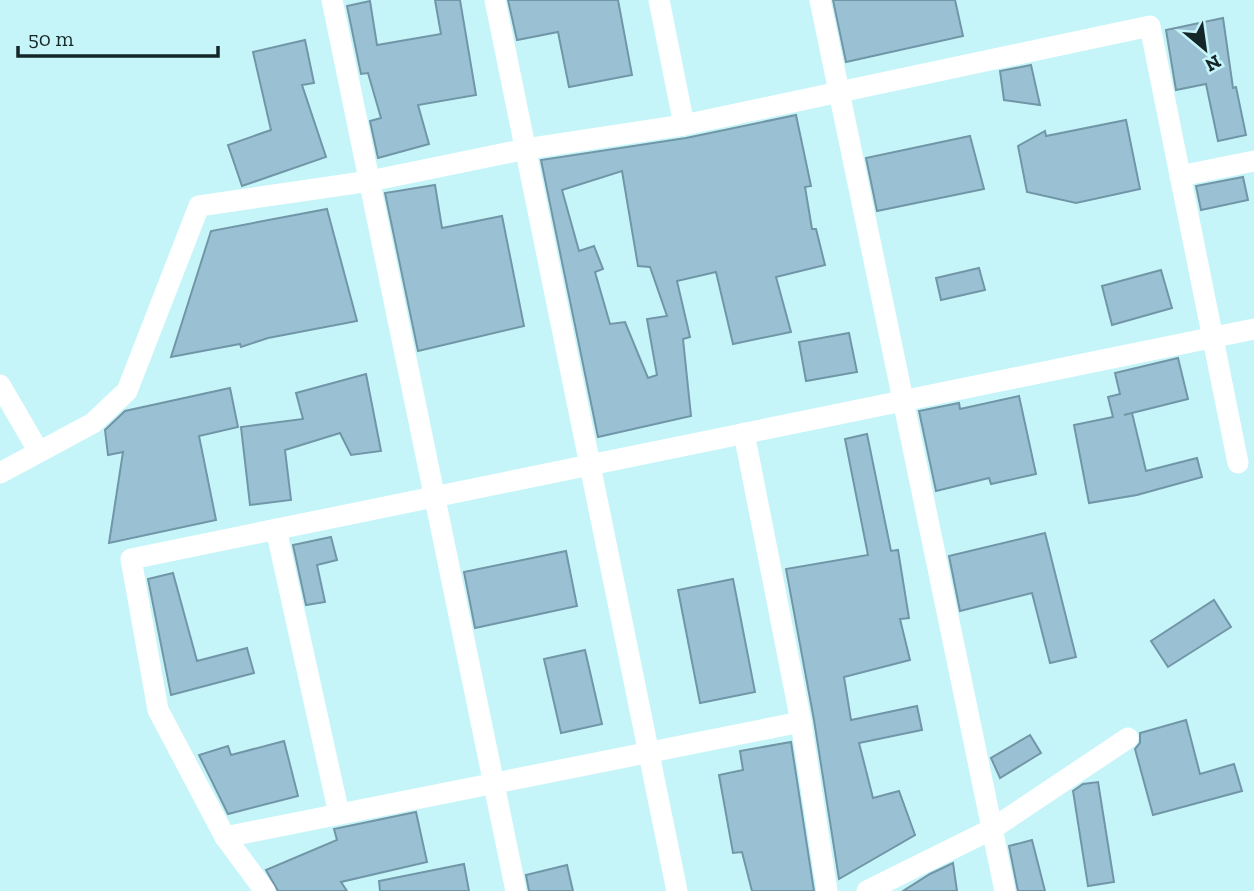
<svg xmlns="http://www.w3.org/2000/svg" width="1254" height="891" font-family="'Zilla Slab',serif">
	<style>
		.building { fill: #9ac1d3; stroke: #7196a7; stroke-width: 2; fill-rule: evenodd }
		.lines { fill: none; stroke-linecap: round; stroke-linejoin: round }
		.street { stroke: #fff; stroke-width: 21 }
	</style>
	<rect width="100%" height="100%" fill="#c6f5f9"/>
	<g class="building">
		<polygon points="435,0 460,0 476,95 418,105 429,144 378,158 370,121 381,118 368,73 361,74 347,6 370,1 377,45 441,34"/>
		<polygon points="508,0 618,0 632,75 569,87 558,32 517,40"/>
		<polygon points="833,0 955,0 963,36 846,62"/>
		<polygon points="1223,18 1233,88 1236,87 1246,135 1218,141 1206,84 1176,90 1166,30"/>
		<polygon points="305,40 314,83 302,85 326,157 242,186 228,145 271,130 253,52"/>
		<polygon points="1031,65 1040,105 1004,100 1000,71"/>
		<path d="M796 115 811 186 805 187 812 229H816L825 265 776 277 791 332 733 344 716 272 677 281 690 337 683 339 691 416 598 437 541 160 686 138ZM622 171 638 266 650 267 667 316 647 319 657 375 648 378 625 322 610 324 595 272 603 269 594 246 579 251 562 190Z"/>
		<polygon points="1126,120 1140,189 1076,203 1027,192 1018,146 1045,131 1046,136"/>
		<polygon points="970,136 984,189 877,211 866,158"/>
		<polygon points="1243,177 1248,200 1201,210 1196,186"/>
		<polygon points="435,185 442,228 502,216 524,326 418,351 385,193"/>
		<polygon points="327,209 357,321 268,338 241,347 240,344 171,357 211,231"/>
		<polygon points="979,268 985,290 941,300 936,278"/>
		<polygon points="1161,270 1172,308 1112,325 1102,286"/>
		<polygon points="849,333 857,372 806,381 799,342"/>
		<polygon points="1178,358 1188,399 1124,415 1132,413 1146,471 1197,458 1202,477 1137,495 1089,503 1074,425 1113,417 1108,397 1120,394 1115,373"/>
		<polygon points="366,374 381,451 351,455 340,433 285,450 291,500 250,505 241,427 303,419 296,393"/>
		<polygon points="230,388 238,427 199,436 216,520 109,543 123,452 108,455 105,430 125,411"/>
		<polygon points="1019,396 1036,474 991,484 989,478 936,491 919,411 959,403 960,409"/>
		<polygon points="867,434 891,551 898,550 909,618 900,619 910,660 844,677 851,720 917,706 922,730 859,743 873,798 899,791 915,835 839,879 814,720 786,569 868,555 845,439"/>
		<polygon points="1045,533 1076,657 1050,663 1032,593 960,611 949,556"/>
		<polygon points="331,537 337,560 317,565 325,602 306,605 293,545"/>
		<polygon points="566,551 577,606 475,628 464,572"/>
		<polygon points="173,573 197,661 247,648 254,673 171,695 148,579"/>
		<polygon points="733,579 755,692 700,703 678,590"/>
		<polygon points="1214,600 1231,627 1168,667 1151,641"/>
		<polygon points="585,650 602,724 561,733 544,659"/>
		<polygon points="1186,720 1200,774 1234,764 1242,791 1153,815 1135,749 1140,743 1140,733"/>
		<polygon points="1030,735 1041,753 1000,778 991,758"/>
		<polygon points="284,741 298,796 228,814 199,755 228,746 231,755"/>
		<polygon points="791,742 814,891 752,891 742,852 733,853 719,775 743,770 740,751"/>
		<polygon points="1098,782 1114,882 1088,886 1073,791 1083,784"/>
		<polygon points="416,812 427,862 341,882 347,891 278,891 266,870 337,840 334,829"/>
		<polygon points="1032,840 1045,891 1018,891 1009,846"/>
		<polygon points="953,863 957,891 903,891 930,874"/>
		<polygon points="464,864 469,891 380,891 379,881"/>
		<polygon points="567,865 573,891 529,891 526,875"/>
	</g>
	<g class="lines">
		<g class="street">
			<polyline points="332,0 516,891"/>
			<polyline points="495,0 677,891"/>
			<polyline points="659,0 684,125"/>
			<polyline points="820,0 1005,891"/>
			<polyline points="1180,176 1254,161"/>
			<polyline points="0,385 39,452"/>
			<polyline points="744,433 801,722 827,891"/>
			<polyline points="0,473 93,423 127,391 199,206 370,181 526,149 684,125 1150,26 1238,463"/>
			<polyline points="276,529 339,814"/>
			<polyline points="225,837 801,722"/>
			<polyline points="265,891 225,837 158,710 131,559 1254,329"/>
			<polyline points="867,891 992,829 1128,738"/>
		</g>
	</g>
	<g transform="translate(1205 49) rotate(151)" stroke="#c6f5f9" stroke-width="5" paint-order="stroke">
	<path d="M0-5L12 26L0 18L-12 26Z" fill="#142628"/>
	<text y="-10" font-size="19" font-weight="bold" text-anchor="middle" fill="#142628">N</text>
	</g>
	<path d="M18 46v10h200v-10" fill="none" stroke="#142628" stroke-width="3.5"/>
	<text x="28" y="46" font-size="21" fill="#142628" stroke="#c6f5f9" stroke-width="5" paint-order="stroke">50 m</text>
</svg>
